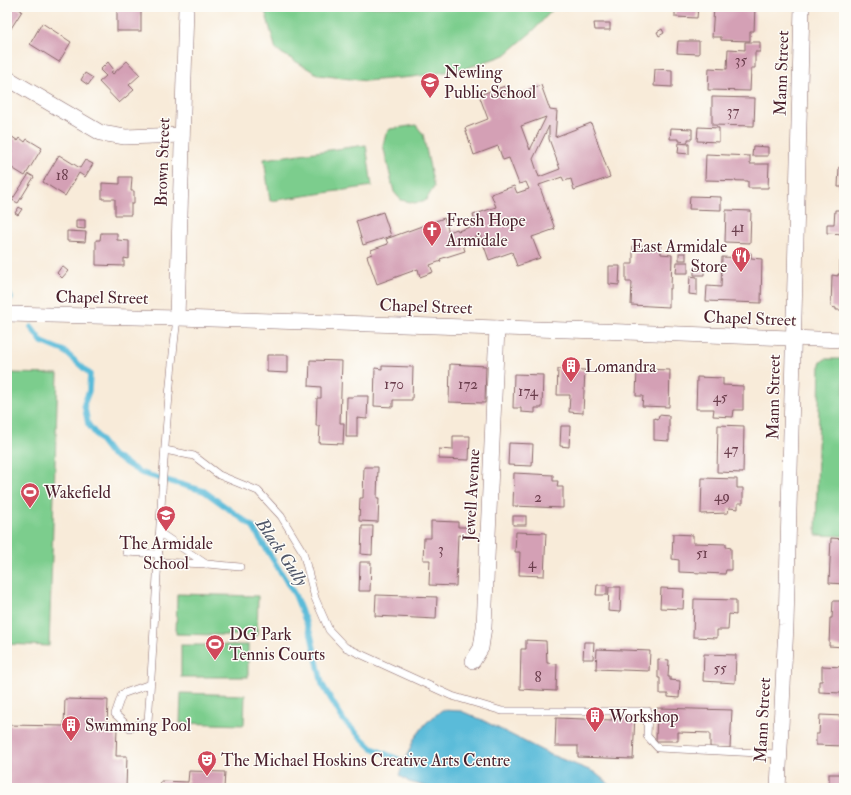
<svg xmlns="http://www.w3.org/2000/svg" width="851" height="795" font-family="'IM FELL Double Pica',serif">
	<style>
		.green { fill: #7ccd8d; stroke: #63765c }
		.water { fill: #5abbd9; stroke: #526d82 }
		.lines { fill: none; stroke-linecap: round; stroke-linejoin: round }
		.stream { stroke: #5abbd9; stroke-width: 5.5 }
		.building { fill: #d4a0b5; fill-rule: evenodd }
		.service-casing { stroke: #876668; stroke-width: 8 }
		.minor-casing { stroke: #876668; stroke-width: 16 }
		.service { stroke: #fff; stroke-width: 7 }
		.minor { stroke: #fff; stroke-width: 15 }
		.labels { text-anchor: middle; stroke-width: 3; stroke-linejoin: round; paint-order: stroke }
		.number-label { font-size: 15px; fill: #6c3f4e }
		.poi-label { font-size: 17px; fill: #4a1f2b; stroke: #fdfcf7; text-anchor: start }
		.street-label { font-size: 17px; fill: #4a1f2b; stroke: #fdfcf7 }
		.water-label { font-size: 18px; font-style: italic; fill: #505668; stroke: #fdfcf7 }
	</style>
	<rect width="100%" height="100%" fill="#fdfcf7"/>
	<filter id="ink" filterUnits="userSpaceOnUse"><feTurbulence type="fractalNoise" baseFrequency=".025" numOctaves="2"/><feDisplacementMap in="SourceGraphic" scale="8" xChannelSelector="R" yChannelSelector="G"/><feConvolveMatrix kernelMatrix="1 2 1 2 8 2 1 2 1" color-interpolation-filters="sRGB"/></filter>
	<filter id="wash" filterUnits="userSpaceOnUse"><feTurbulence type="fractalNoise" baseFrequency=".012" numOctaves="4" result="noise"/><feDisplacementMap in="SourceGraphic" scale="16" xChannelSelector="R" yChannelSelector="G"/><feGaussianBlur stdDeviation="0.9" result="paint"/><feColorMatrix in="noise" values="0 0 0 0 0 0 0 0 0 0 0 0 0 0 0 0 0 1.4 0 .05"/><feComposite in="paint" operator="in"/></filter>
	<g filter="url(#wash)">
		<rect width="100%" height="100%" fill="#f8ebd9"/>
		<g class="green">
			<polygon points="264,7 555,7 534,30 505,55 464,69 412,77 366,81 319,75 276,50"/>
			<polygon points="416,125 423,134 434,187 426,200 415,203 401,200 394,192 383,145 386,134 390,129"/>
			<polygon points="366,145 372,186 270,201 264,159"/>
			<polygon points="825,359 844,359 844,536 816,535 820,363"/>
			<polygon points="7,373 58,374 49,646 7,644"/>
			<polygon points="177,594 258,596 257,636 176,634"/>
			<rect x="181" y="645" width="67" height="32"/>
			<polygon points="181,693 245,695 244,725 180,723"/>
		</g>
		<polygon class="water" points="442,710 461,711 480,719 549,754 594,772 614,788 432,788 409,782 399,775 414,739 426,723"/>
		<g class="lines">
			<g class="stream">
				<polyline points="7,289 11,298"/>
				<polyline points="31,327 42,342 64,351 90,374 89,391 84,404 88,424 111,454 141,473 204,491 252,526 295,595 311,635 322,684 344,721 372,748 412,765"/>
			</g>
		</g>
		<g id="blocks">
			<g class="building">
				<polygon points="7,7 16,7 22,11 10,30 7,28"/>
				<rect x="117" y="7" width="24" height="24"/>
				<polygon points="662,7 698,7 697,18 675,17 675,10 662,10"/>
				<polygon points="714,7 755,7 754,31 750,31 750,41 721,40 721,37 712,37"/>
				<polygon points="42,23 71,42 59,62 30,44"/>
				<polygon points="594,23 610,23 610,30 595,30"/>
				<polygon points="662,29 664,33 659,36 657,32"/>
				<polygon points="678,41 699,41 699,54 677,53"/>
				<polygon points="745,42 760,42 760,52 755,52 755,68 751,68 750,91 708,90 709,68 727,69 728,49 745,50"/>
				<polygon points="127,61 140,75 129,85 134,90 119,103 99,82 106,76 100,70 108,62 114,70 111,72 113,74"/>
				<polygon points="655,69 672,70 672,87 654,86"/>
				<polygon points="85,73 93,78 88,85 81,80"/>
				<path d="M541 85 550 110 557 111 555 137 591 123 610 177 574 190 571 179 564 181 562 177 539 185 555 229 532 237 540 258 517 266 512 252 489 260 480 235 462 242 465 251 440 259 441 261 430 265 433 272 420 277 418 269 377 284 367 256 372 254 371 250 388 244 386 239 444 218 449 232 457 229 458 231 476 225 473 215 496 207 491 194 514 186 517 193 529 189 526 182 519 184 509 158 503 160 498 146 474 155 465 128 488 119 479 95 505 86 509 97ZM546 117 530 150 521 126ZM549 126V139L560 169 539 177 533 159Z"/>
				<polygon points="712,97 755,98 754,126 712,125"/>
				<polygon points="698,127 719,128 719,142 697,141"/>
				<polygon points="671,128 692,129 692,139 688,139 688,142 679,141 679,139 670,139"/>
				<polygon points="11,136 18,141 20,138 25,142 27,139 42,148 25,176 7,165 7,159 12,151 7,148 7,144"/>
				<polygon points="679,143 689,144 689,154 678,153"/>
				<polygon points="753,146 768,147 768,156 752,156"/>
				<polygon points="706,154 750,156 750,164 769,164 768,188 748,188 748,181 705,180"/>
				<polygon points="59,155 80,168 85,160 93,164 85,177 79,173 65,196 43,182"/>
				<polygon points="839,167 844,167 844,187 838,187"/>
				<polygon points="29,174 34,177 18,203 12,200"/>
				<polygon points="120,177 132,177 131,191 134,191 134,204 131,204 131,215 115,215 115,199 102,199 102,183 120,184"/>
				<polygon points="690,196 721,197 721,210 689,209"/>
				<polygon points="841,201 844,201 844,234 827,233 827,224 834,224 835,210 841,210"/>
				<polygon points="19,207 22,209 18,215 15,213"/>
				<polygon points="726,210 751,211 750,243 725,242"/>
				<polygon points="383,212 391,236 363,245 356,221"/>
				<polygon points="76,220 85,220 85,229 76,228"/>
				<polygon points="67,231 86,232 85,242 67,241"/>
				<polygon points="101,233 117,233 117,240 129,241 129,259 124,258 124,266 96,265 96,240 100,240"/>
				<polygon points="633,245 661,246 661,254 672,255 671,289 669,289 669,307 631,305 632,282 626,282 626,264 633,264"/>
				<rect x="679" y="253" width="7" height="7"/>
				<polygon points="745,253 751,253 751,258 762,259 761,303 706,301 707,286 721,287 722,257 745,258"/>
				<polygon points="840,261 844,261 844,310 836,310 836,308 831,307 832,275 838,276 838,274 840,274"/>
				<polygon points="677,262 688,262 688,273 676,273"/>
				<polygon points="62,266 68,271 62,278 57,273"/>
				<polygon points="609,266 620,266 619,285 609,284"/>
				<polygon points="694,268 704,269 704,275 694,275"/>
				<polygon points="690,276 697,277 697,295 689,294"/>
				<polygon points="267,355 288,355 288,373 267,372"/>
				<polygon points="310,360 342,361 340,423 344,423 343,444 319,443 320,426 316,426 317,398 321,398 321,387 309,386"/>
				<polygon points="450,364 486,366 485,403 449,402"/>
				<polygon points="382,366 413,367 412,400 393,400 393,407 374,406 375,368 382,369"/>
				<polygon points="558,369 585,370 583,413 569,412 570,395 557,395"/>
				<polygon points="637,369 670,370 669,407 642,406 643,396 636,396"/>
				<polygon points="514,374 543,375 542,408 535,408 535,413 521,412 521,408 513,408"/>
				<polygon points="697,377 723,378 723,385 743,386 743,410 734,410 733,417 713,416 714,409 696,409"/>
				<polygon points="354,396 368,396 367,419 357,418 357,437 346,437 347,397 354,397"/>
				<polygon points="659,415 669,416 669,441 654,440 654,418 658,419"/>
				<polygon points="718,425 744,426 743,473 717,472"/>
				<polygon points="561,426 570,426 569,447 560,446"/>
				<polygon points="453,436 470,436 469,460 439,459 439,449 453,450"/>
				<polygon points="509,443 533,444 532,466 508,465"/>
				<polygon points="364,467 378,467 377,498 379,498 378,522 359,521 360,498 363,498"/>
				<polygon points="514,473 553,475 553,481 558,481 557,487 563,487 563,508 513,506"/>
				<polygon points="702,478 737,479 737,488 743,488 743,503 738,503 738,509 729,508 728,513 701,514"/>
				<rect x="513" y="516" width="13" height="9"/>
				<polygon points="431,521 458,522 458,527 471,527 471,536 458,535 456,586 429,585 430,560 423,560 424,538 431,538"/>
				<polygon points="362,526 373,526 372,555 361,554"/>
				<polygon points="516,532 546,533 544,576 519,575 520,552 515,552"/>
				<polygon points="673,534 693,535 693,543 726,544 726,547 731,548 731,570 726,570 725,574 679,572 679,560 672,559"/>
				<polygon points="831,538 844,539 844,584 829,583"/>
				<polygon points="360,562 371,562 370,591 359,591"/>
				<polygon points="597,585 607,585 607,595 596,595"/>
				<polygon points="609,587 621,587 620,612 608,611"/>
				<polygon points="661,588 684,589 683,609 660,608"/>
				<polygon points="376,595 437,597 436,619 375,616"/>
				<polygon points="694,599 736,600 736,615 729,614 728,630 717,630 717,638 693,637"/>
				<polygon points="833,601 844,601 844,647 829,646 830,618 832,618"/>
				<polygon points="526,640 546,641 547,663 557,664 556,691 520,689 521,649 526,649"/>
				<polygon points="584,642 594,642 593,659 583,659"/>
				<polygon points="597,649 650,651 649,671 596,669"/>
				<polygon points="704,654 736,655 735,683 703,681"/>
				<polygon points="658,659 669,660 668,677 670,677 670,680 680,681 679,698 668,697 668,694 660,694 660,678 658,678"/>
				<polygon points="822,666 844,667 844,704 841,704 841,693 819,692 819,681 822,681"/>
				<polygon points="65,699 108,700 107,728 117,728 116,756 127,756 126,788 7,788 7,725 64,726"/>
				<polygon points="657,708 732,710 730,748 710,747 710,733 678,732 678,741 656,741"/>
				<polygon points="613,714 635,714 633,759 578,757 578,746 555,746 556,718 612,720"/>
				<polygon points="820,715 844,716 844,746 816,745 816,734 819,734"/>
				<polygon points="189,771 225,772 224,788 160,788 161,781 188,782"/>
				<rect x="829" y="774" width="15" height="14"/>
			</g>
		</g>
	</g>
	<g filter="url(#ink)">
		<use href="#blocks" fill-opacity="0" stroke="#876668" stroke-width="1"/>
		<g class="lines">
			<g class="service-casing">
				<g id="service">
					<polyline points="165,450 194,456 219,475 258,491 281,516 303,552 315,598 329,630 345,647 452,696 502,711 648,711 647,736 658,748 779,754"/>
					<polyline points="160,533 206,564"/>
					<polyline points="126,552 159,554"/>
					<polyline points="158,562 207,564 240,567"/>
					<path d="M150 684 122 694 115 714 130 728 148 721C158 587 161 451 177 318"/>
				</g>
			</g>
			<g class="minor-casing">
				<g id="minor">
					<polyline points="7,78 101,133 125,137 182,135"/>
					<polyline points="7,314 177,318 599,331 844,340"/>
					<polyline points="177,318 186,7"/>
					<polyline points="473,661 481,648 484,627 497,328"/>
					<polyline points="778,788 786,625 802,7"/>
				</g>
			</g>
			<use href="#service" class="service"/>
			<use href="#minor" class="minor"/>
		</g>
	</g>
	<defs>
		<g id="school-pin" transform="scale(1)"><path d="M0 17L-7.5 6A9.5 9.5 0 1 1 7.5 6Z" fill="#d1495b" stroke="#fdfcf7"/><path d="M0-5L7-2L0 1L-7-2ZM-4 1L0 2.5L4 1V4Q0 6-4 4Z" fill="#fff"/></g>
		<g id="church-pin" transform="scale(1)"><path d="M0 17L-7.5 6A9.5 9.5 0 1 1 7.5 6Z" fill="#d1495b" stroke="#fdfcf7"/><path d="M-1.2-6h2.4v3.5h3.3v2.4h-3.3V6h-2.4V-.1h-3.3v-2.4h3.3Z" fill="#fff"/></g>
		<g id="restaurant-pin" transform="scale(1)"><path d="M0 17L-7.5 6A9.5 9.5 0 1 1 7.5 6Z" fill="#d1495b" stroke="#fdfcf7"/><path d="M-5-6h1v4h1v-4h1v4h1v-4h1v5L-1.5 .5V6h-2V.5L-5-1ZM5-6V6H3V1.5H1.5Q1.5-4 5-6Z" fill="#fff"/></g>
		<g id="building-pin" transform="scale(1)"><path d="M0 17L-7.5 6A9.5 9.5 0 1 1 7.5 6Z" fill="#d1495b" stroke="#fdfcf7"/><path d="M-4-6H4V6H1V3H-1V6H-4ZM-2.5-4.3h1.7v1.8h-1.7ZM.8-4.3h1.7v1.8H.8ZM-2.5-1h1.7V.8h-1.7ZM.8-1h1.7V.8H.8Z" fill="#fff"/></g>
		<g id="stadium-pin" transform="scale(1)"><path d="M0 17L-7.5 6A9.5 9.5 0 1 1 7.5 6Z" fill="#d1495b" stroke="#fdfcf7"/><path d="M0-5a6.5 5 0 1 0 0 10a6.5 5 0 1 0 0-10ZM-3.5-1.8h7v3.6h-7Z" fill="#fff"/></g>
		<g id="theatre-pin" transform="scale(1)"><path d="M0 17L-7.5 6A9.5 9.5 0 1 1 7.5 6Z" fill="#d1495b" stroke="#fdfcf7"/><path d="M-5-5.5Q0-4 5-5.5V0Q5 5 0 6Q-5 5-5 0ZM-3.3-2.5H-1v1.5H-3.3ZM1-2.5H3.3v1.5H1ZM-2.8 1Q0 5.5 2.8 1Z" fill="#fff"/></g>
	</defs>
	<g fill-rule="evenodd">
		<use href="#school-pin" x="430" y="82"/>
		<use href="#church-pin" x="432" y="230"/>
		<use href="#restaurant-pin" x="741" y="256"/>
		<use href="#building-pin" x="571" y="366"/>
		<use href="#stadium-pin" x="30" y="492"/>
		<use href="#school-pin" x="166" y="515"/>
		<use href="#stadium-pin" x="215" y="644"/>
		<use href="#building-pin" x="595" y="716"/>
		<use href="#building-pin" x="71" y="725"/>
		<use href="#theatre-pin" x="207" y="760"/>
	</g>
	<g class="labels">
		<g class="number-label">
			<text x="741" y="65">35</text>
			<text x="733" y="116">37</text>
			<text x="62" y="180">18</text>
			<text x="738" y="232">41</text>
			<text x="394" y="389">170</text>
			<text x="468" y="389">172</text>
			<text x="528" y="396">174</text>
			<text x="720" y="402">45</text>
			<text x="731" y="454">47</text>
			<text x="722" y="501">49</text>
			<text x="538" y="502">2</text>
			<text x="441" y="554">3</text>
			<text x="702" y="558">51</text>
			<text x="532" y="568">4</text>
			<text x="720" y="673">55</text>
			<text x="538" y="682">8</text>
		</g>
		<g class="poi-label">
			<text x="444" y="78">Newling<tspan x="444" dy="20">Public School</tspan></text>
			<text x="446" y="226">Fresh Hope<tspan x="446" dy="20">Armidale</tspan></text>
			<text x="727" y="252" text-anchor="end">East Armidale<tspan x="727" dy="20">Store</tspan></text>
			<text x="585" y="372">Lomandra</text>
			<text x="44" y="498">Wakefield</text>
			<text x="166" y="549" text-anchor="middle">The Armidale<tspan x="166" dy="20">School</tspan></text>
			<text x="229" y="640">DG Park<tspan x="229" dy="20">Tennis Courts</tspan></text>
			<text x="609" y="722">Workshop</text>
			<text x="85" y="731">Swimming Pool</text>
			<text x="221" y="766">The Michael Hoskins Creative Arts Centre</text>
		</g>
		<g class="street-label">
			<text transform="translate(781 73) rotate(-88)" y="6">Mann Street</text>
			<text transform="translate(162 162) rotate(-88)" y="6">Brown Street</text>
			<text transform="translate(102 297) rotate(1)" y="6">Chapel Street</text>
			<text transform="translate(426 306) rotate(2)" y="6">Chapel Street</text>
			<text transform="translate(750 318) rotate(2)" y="6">Chapel Street</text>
			<text transform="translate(773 397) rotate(-89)" y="6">Mann Street</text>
			<text transform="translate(471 495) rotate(-87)" y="6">Jewell Avenue</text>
			<text transform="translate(762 720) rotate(-87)" y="6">Mann Street</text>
		</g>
		<g class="water-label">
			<text transform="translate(282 552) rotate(56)" y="6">Black Gully</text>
		</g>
	</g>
	<rect width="851" height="795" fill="none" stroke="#fdfcf7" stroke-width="24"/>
</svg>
